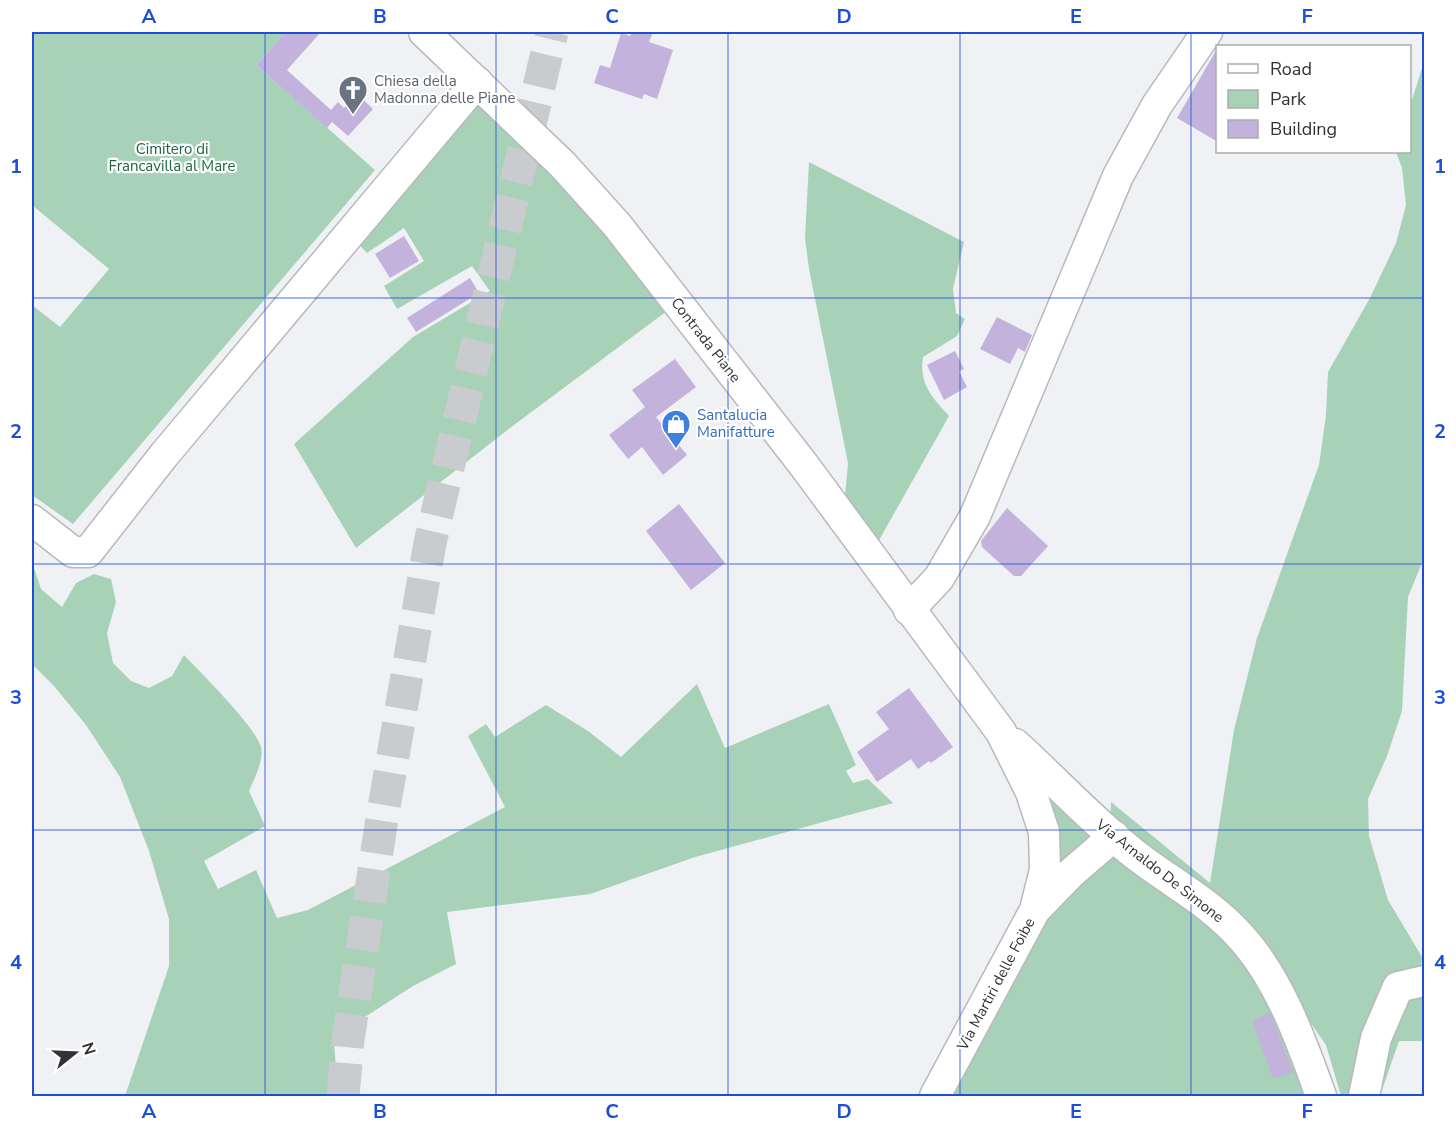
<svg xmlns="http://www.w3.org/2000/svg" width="1456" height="1128" font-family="'Nunito Sans',sans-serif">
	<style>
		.green { fill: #a7d2b7 }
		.building { fill: #c3b3dc }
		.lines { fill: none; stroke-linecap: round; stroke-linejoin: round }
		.highway-tunnel { stroke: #cacbce; stroke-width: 33; stroke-dasharray: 33 16; stroke-linecap: butt }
		.minor-casing { stroke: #b8b9bd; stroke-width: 33 }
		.minor { stroke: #fff; stroke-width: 30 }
		.grid { fill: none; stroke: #1d4ed8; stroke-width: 1.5; stroke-opacity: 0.55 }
		.labels { text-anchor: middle; stroke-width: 4.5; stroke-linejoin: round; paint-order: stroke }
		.worship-label { font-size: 15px; fill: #5b616d; stroke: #fff; text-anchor: start }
		.park-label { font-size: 15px; fill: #206441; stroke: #fff }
		.street-label { font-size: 15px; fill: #313233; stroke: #fff }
		.shop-label { font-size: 15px; fill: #366cbe; stroke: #fff; text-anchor: start }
		.neatline { fill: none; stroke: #1d4ed8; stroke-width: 2 }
		.grid-label { font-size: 20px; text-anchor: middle; font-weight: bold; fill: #1d4ed8 }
	</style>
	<rect width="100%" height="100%" fill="#f0f1f5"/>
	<g class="green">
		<polygon points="32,32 286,32 256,65 375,170 73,524 32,495 32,305 60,327 109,269 32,205"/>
		<polygon points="1424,62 1424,558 1408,597 1402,711 1387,756 1368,799 1369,836 1388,900 1422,957 1420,986 1424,987 1424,1041 1399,1041 1380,1096 1341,1096 1326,1045 1303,1012 1315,1096 944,1096 1050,911 1110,826 1111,802 1210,883 1234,730 1257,638 1319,465 1326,415 1328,372 1370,298 1396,243 1406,205 1402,168 1396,152 1410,152 1410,106"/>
		<polygon points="473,94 584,204 671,308 510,428 356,548 294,444 413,337 490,291 472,266 397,309 384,286 424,261 404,228 367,253 352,237"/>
		<path d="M809 162 964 242 953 289 956 313 965 319 957 336 923 357C919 384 931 396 949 416L878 542 845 496 848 463 809 269 805 238Z"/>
		<path d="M32 562 41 589 62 607 76 583 94 574 111 579 116 602 107 633 113 663 131 681 149 688 172 676 184 655C200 672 256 727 261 747 264 761 254 779 249 791L265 826 204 861 218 889 256 870 277 918 308 910 505 807 468 736 486 724 495 737 546 705 588 731 621 757 697 684 725 748 829 704 856 765 846 771 853 783 868 779 893 803 695 857 590 894 447 912 456 964 413 986 354 1024 333 1028 338 1096H125L169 966V919L149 851 120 777 86 725 54 686 32 664Z"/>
		<polygon points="1041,784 1100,834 1059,872 1059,831"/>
	</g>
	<g class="building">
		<polygon points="286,32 321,32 287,70 331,110 338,102 344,108 357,94 373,109 348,136 332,122 327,128 256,65"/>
		<polygon points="632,32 653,32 649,42 673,50 657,99 644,94 642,99 594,83 600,65 610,68 621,33 630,36"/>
		<polygon points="1218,47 1218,142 1177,118"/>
		<polygon points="404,236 419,261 390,278 375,254"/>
		<polygon points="470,278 479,293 416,332 407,318"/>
		<polygon points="997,317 1032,335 1025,352 1018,348 1010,364 980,349"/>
		<polygon points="955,351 964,369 959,371 967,387 944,400 927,365"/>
		<polygon points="675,359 696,387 656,417 687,455 663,475 642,447 628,459 609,435 645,407 632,390"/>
		<polygon points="679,504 725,563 691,590 646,531"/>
		<polygon points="1007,508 1048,546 1021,576 1014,576 982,547 981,541"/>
		<polygon points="909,688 953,747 931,763 929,761 918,769 911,759 877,782 857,752 889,729 876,712"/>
		<polygon points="1270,1013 1293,1072 1273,1079 1252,1020"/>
	</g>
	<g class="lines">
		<polyline class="highway-tunnel" points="343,1096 348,1040 382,819 430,543 552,32"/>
		<g class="minor-casing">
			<g id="minor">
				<polyline points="424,32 563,165 617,225 803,464 1001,732 1031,792 1044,832 1045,870 1035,910 935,1096"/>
				<polyline points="32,520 73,552 88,552 164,455 477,82"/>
				<polyline points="909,610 939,578 975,516 1118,176 1157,105 1207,32"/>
				<path d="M1015 744C1056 781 1093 822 1137 856 1172 883 1211 903 1241 937 1280 980 1302 1043 1321 1096"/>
				<polyline points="1037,908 1070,874 1114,836"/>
				<polyline points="1364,1096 1376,1038 1398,987 1424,981"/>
			</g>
		</g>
		<use href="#minor" class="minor"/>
	</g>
	<path class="grid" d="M265 32V1096M496 32V1096M728 32V1096M960 32V1096M1191 32V1096M32 298H1424M32 564H1424M32 830H1424"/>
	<defs>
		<g id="church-pin" transform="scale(1.5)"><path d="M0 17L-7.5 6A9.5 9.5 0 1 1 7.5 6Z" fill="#6b7280" stroke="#fff"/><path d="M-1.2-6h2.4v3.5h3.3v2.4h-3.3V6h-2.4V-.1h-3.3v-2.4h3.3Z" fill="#fff"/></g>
		<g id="shop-pin" transform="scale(1.5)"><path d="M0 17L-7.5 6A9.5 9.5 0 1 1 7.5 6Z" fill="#3f7fe0" stroke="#fff"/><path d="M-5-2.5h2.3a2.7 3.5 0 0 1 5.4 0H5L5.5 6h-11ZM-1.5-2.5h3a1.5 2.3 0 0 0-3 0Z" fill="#fff"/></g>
	</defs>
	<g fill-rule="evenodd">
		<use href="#church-pin" x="353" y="90"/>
		<use href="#shop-pin" x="676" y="424"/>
	</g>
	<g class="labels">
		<g class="worship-label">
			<text x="374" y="86">Chiesa della<tspan x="374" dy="17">Madonna delle Piane</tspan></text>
		</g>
		<g class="park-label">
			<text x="172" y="154">Cimitero di<tspan x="172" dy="17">Francavilla al Mare</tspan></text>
		</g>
		<g class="street-label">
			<text transform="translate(706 340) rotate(52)" y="5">Contrada Piane</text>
			<text transform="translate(1160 871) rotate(38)" y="5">Via Arnaldo De Simone</text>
			<text transform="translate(996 984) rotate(-62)" y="5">Via Martiri delle Foibe</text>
		</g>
		<g class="shop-label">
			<text x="697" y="420">Santalucia<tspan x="697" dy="17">Manifatture</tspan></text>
		</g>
	</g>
	<rect width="1456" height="1128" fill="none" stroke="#ffffff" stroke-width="66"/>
	<rect x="1216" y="45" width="195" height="108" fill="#ffffff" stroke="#adadad" stroke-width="1.5"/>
	<rect x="1228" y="64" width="30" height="9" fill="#ffffff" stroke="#adadad" stroke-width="1.5"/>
	<text x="1270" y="75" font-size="18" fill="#313233">Road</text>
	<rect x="1228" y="90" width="30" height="18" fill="#a7d2b7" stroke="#adadad" stroke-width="1.5"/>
	<text x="1270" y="105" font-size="18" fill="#313233">Park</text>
	<rect x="1228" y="120" width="30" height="18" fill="#c3b3dc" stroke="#adadad" stroke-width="1.5"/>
	<text x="1270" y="135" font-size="18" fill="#313233">Building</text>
	<g transform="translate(75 1053) rotate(72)" stroke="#ffffff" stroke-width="4.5" paint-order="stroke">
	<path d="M0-4.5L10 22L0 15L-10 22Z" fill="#313233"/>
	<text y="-9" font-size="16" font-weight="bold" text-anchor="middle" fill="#313233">N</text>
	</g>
	<rect x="33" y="33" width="1390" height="1062" class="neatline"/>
	<g class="grid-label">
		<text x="149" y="23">A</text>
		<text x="380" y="23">B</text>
		<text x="612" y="23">C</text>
		<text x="844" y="23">D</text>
		<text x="1076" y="23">E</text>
		<text x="1307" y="23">F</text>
		<text x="16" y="173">1</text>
		<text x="1440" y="173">1</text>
		<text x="16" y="438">2</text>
		<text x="1440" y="438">2</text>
		<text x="16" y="704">3</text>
		<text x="1440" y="704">3</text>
		<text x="16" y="969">4</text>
		<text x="1440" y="969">4</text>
		<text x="149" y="1118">A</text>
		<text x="380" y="1118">B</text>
		<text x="612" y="1118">C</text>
		<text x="844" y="1118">D</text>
		<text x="1076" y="1118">E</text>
		<text x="1307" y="1118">F</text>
	</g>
</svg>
